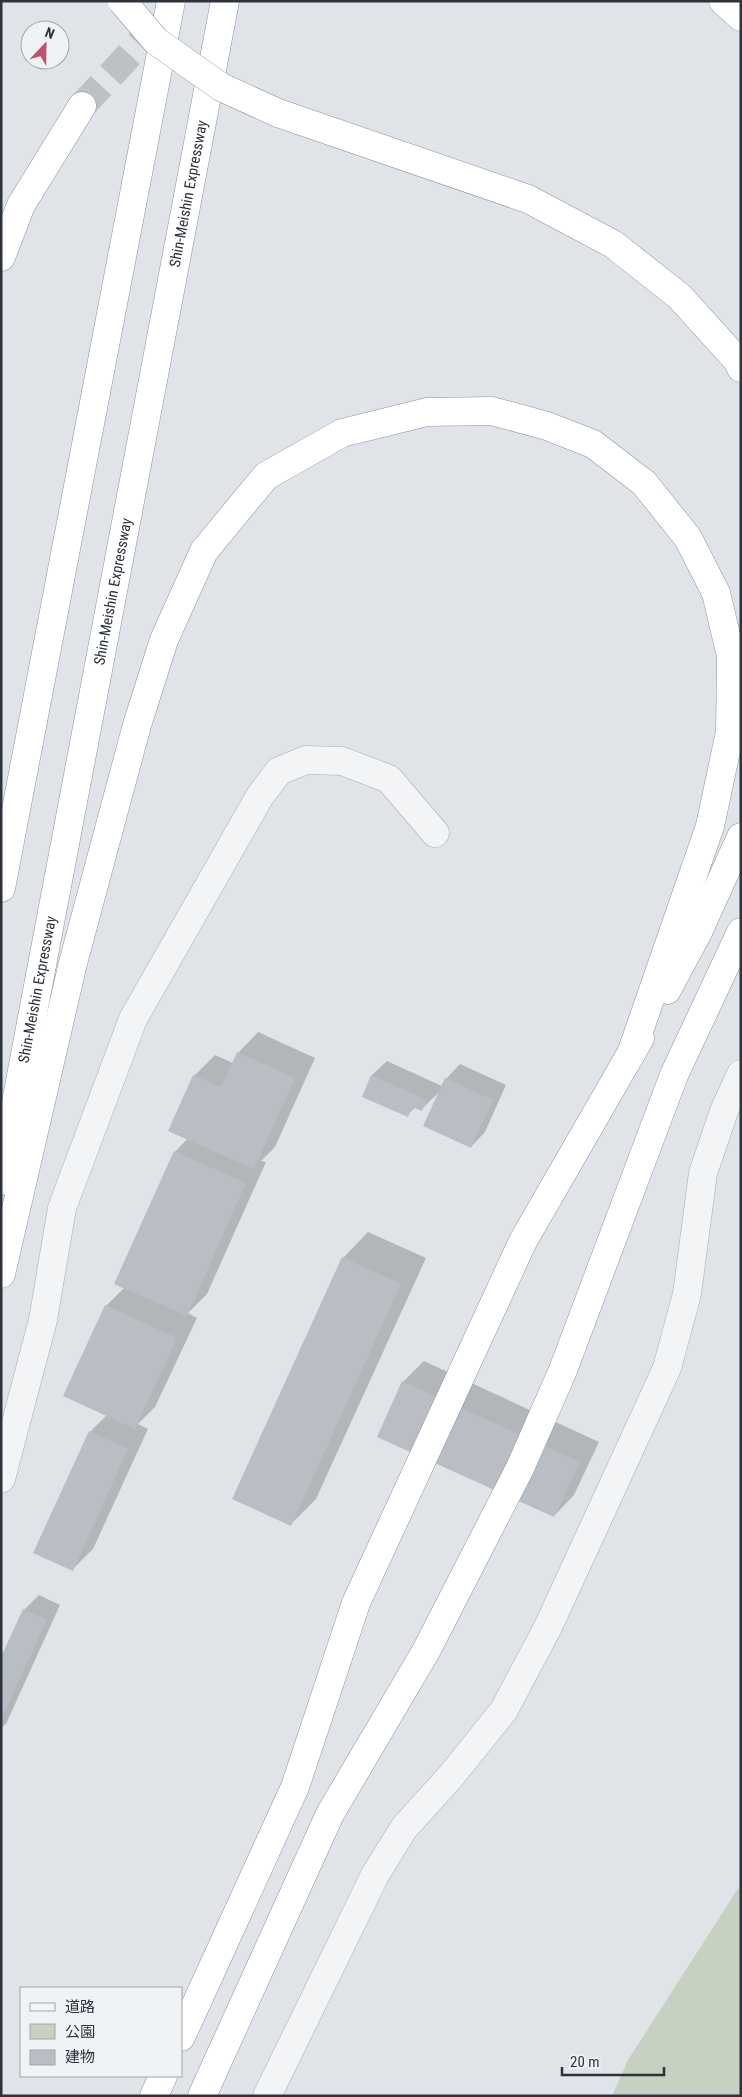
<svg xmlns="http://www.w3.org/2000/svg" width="742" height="2097" font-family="'Roboto Condensed','Noto Sans JP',sans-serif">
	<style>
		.green { fill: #c7d1c2 }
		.shadow { fill: #0003 }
		.building { fill: #b8bec4 }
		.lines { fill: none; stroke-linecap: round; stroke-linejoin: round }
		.highway-tunnel { stroke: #bcc1c6; stroke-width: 28; stroke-dasharray: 28 14; stroke-linecap: butt }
		.street-casing { stroke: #a6abb1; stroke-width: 29 }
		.highway-casing { stroke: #89939d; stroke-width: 29 }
		.street { stroke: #f3f4f6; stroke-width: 28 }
		.highway { stroke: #fff; stroke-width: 28 }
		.highway-bridge-casing { stroke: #89939d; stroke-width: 29; stroke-linecap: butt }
		.highway-bridge { stroke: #fff; stroke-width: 28 }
		.labels { text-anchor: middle; stroke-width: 4; stroke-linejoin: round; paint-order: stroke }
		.street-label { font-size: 15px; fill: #2b333d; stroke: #f0f3f5 }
	</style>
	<rect width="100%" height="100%" fill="#e0e4e8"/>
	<polygon class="green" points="741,1884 741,2096 612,2096 628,2060"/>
	<g class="shadow">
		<polygon points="258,1032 315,1058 275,1147 261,1161 266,1162 207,1294 188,1313 197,1318 155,1407 138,1424 148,1429 93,1549 73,1569 90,1432 107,1415 65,1395 106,1306 125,1287 175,1152 188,1138 194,1076 215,1055 233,1063 238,1053"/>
		<polygon points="387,1061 442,1086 446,1079 460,1064 506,1085 485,1132 471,1147 439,1092 422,1109 416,1107 407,1115 364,1096 372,1075"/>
		<polygon points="368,1232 426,1258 316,1499 291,1524 234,1498 343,1258"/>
		<polygon points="424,1361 599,1442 574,1495 554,1516 379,1436 403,1382"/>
		<polygon points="39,1595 60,1605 6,1724 1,1728 1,1660 24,1610"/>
	</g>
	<g class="building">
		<polygon points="237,1052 295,1078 254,1169 168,1131 193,1075 221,1087"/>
		<polygon points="371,1075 427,1100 422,1111 412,1107 408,1117 362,1097"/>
		<polygon points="445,1078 493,1100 471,1148 423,1126"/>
		<polygon points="174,1151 246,1183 187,1316 114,1284"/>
		<polygon points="342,1257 401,1284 291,1526 232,1499"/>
		<polygon points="105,1305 177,1338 135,1429 63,1396"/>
		<polygon points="402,1381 580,1462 554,1517 377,1437"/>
		<polygon points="89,1431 128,1449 73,1571 33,1553"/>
		<polygon points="23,1609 47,1620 1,1719 1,1657"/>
	</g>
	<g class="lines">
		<polyline class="highway-tunnel" points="82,106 166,15"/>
		<g class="street-casing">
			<g id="street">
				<polyline points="1,1479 43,1320 62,1208 133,1019 260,796 279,771 306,760 342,761 389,779 435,833"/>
				<polyline points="267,2096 375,1875 404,1828 451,1776 504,1710 548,1627 667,1368 687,1294 703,1173 724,1111 741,1074"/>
			</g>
		</g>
		<g class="highway-casing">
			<g id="highway">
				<polyline points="723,1 741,17"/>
				<polyline points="278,113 528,199 613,244 680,297 737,360 741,368"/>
				<polyline points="1,257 21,205 82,106"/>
				<polyline points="1,888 171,1"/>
				<polyline points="667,990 698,932 741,837"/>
				<path id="s1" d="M1 1181 225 1"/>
				<polyline points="1,1274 73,963 137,725 164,640 204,551 266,476 342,433 427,412 492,411 547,426 593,444 644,483 688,538 716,593 731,656 730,732 710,826 631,1054"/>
				<polyline points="181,2037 295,1787 356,1603 523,1241 640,1038"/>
				<polyline points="154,2096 163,2076"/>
				<polyline points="202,2096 330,1814 426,1651 520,1468 563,1370 674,1075 741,932"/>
			</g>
		</g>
		<use href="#street" class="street"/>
		<use href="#highway" class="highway"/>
		<g class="highway-bridge-casing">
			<polyline id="highway-bridge" points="122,1 156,41 221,87 278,113"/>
		</g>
		<use href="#highway-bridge" class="highway-bridge"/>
	</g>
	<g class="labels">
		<g class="street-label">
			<text dy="5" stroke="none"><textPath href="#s1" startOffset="1005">Shin-Meishin Expressway</textPath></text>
			<text dy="5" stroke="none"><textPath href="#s1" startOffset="600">Shin-Meishin Expressway</textPath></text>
			<text dy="5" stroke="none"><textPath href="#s1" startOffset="195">Shin-Meishin Expressway</textPath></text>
		</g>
	</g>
	<rect width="742" height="2097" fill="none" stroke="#2b333d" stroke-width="5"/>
	<rect x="20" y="1987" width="162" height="90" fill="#f0f3f5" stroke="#a1a6ab"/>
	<rect x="30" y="2003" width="25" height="8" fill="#f3f4f6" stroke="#a1a6ab"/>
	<text x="65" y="2012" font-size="15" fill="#2b333d">道路</text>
	<rect x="30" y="2024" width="25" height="15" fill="#c7d1c2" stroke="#a1a6ab"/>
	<text x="65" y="2037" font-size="15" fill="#2b333d">公園</text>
	<rect x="30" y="2050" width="25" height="15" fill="#b8bec4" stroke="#a1a6ab"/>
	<text x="65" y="2062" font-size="15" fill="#2b333d">建物</text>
	<g transform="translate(45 45) rotate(22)"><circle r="24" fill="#f0f3f5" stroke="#a1a6ab"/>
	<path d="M0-4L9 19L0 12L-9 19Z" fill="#c0526d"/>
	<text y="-8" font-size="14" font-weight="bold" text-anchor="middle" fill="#2b333d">N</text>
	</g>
	<path d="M562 2067v8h102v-8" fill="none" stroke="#2b333d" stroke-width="2.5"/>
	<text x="570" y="2067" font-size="15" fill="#2b333d" stroke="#f0f3f5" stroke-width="4" paint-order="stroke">20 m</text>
</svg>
